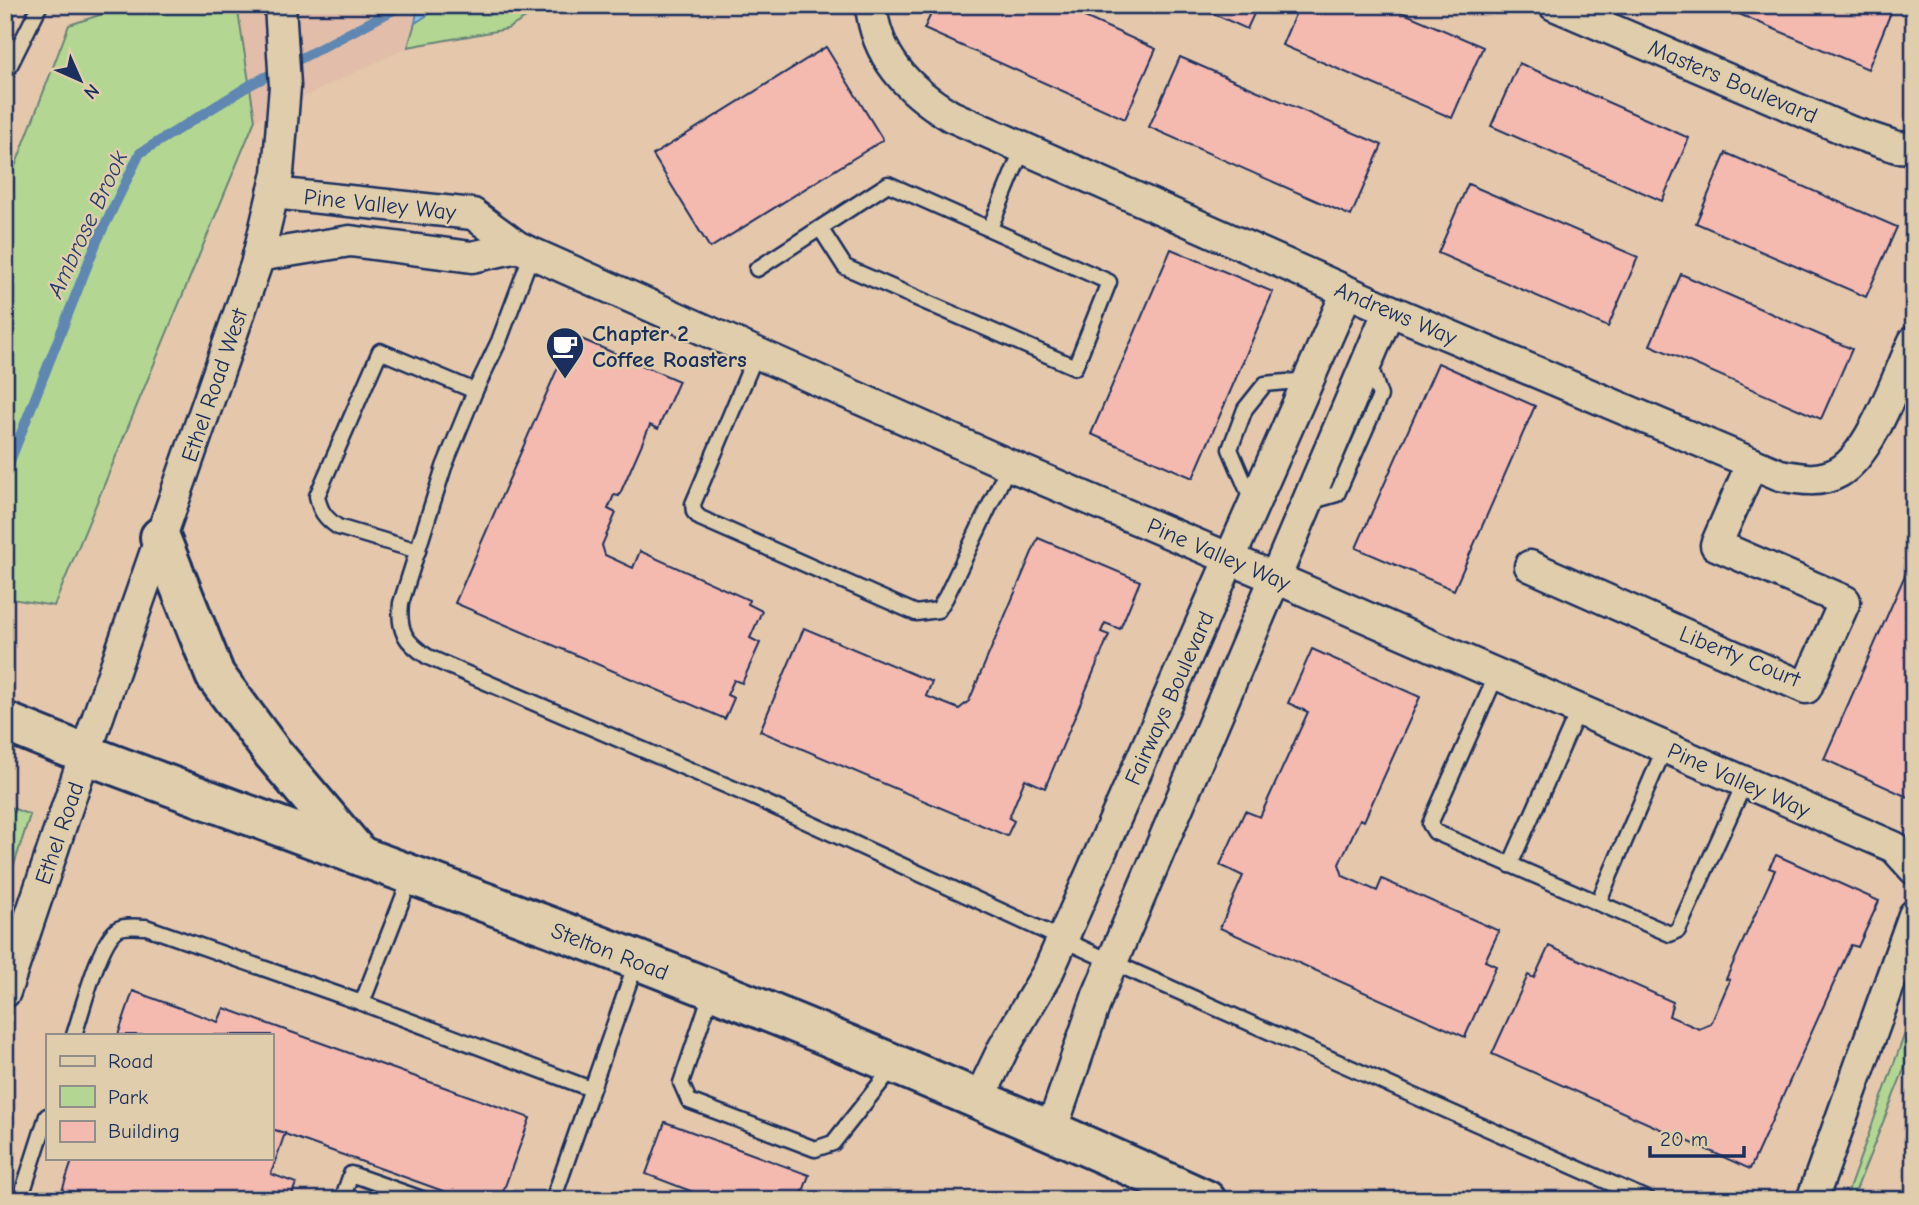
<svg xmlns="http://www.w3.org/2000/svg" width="1919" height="1205" font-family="'Comic Neue',sans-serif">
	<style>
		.built { fill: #e2bdaa }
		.green { fill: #b3d792; stroke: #678378; stroke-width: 2 }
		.water { fill: #8cc1e9; stroke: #5f87b1; stroke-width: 2 }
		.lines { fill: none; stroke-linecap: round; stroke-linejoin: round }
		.stream { stroke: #5f87b1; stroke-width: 10 }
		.building { fill: #f4b9af; stroke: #1b2f5e; stroke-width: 2 }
		.service-casing { stroke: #1b2f5e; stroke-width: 19 }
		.minor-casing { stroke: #1b2f5e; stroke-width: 35 }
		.secondary-casing { stroke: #1b2f5e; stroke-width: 44 }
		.service { stroke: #dfcdab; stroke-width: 14 }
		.minor { stroke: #dfcdab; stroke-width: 30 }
		.secondary { stroke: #dfcdab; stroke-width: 38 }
		.labels { text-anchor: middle; stroke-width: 5; stroke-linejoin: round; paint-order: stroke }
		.street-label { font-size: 23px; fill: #1b2f5e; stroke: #dfcdab }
		.poi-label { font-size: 23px; font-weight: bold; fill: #1b2f5e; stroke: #dfcdab; text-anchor: start }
		.water-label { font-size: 24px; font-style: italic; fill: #263e6c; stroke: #dfcdab }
	</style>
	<rect width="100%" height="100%" fill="#e5c7ac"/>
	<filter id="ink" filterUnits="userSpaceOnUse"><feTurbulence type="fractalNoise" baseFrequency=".0143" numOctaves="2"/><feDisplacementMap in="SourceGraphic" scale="14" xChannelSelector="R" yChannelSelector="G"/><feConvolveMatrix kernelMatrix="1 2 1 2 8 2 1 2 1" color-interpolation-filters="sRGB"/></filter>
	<g filter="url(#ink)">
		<polygon class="built" points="237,5 418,5 408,47 255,120"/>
		<g class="green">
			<polygon points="130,5 237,5 255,120 54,606 5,598 5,193 69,25"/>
			<polygon points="443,5 548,5 507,29 408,47 415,23"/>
			<polygon points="5,805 30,815 5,893"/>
			<polygon points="1914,1008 1914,1044 1852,1200 1845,1200"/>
		</g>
		<polygon class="water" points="418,5 443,5 415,23"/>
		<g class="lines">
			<polyline class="stream" points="5,474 97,241 140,153 250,85 403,5"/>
		</g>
		<g class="building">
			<polygon points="935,5 1058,5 1156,49 1125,119 924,29"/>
			<polygon points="1194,5 1258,5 1247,29"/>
			<polygon points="1299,5 1385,5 1483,47 1452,118 1282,45"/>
			<polygon points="1718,5 1894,5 1868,69"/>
			<polygon points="826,47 883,140 710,248 653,155"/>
			<polygon points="1180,57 1382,145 1351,216 1149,127"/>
			<polygon points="1519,63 1689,138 1662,201 1491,126"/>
			<polygon points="1726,153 1897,227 1866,297 1696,223"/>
			<polygon points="1468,184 1638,257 1608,327 1438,253"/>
			<polygon points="1171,249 1273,292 1193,478 1091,434"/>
			<polygon points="1681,274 1852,349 1821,419 1650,345"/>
			<polygon points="572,335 679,381 658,429 650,425 619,496 614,495 608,509 616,513 602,545 605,555 633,568 640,551 749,600 748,604 762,611 750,638 760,643 742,683 734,680 727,695 734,698 725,719 455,603"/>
			<polygon points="1438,363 1535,406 1454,590 1356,548"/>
			<polygon points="1914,511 1914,529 1907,526"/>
			<polygon points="1038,538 1140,581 1120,629 1105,623 1101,632 1109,635 1045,788 1025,779 1009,818 1014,821 1007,836 760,731 804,628 932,682 926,696 959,709 969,701"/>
			<polygon points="1905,575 1914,579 1914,800 1824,759"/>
			<polygon points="1312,649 1420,697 1364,821 1360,819 1339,864 1343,876 1377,891 1382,879 1499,931 1485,961 1496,966 1465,1037 1220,928 1243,876 1220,865 1245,811 1260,817 1308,712 1288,703"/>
			<polygon points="1776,855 1879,901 1858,947 1851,945 1750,1169 1492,1054 1528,975 1534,978 1549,946 1673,1002 1669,1016 1699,1029 1711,1024 1730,980 1726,979 1775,870 1769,868"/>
			<polygon points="133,991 218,1022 224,1008 530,1118 500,1200 468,1200 271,1129 271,1035 118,1035"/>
			<polygon points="665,1122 809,1175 800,1200 714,1200 646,1174"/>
			<polygon points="271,1129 285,1133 271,1174 296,1183 290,1200 59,1200 73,1158 271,1158"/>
		</g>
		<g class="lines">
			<g class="service-casing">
				<g id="service">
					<polyline points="5,75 40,5"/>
					<polyline points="990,228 1023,148"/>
					<path d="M532 253 499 341 475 391 444 467 401 603C398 631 405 642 428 657L755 798 1112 962 1649 1200"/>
					<polyline points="757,269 888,184 1109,282 1075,367 845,267 820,228"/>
					<polyline points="757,352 693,504 694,512 700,518 916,613 938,610 946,597 1009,465"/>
					<polyline points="1309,502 1337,494 1380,396 1370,365"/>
					<polyline points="1253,503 1230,449 1245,409 1265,384 1308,380"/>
					<path d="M418 551 338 527C325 518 320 511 317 496L380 351 475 391"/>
					<polyline points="1497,674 1430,824 1435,832 1670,934 1678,930 1745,782"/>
					<polyline points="1510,865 1579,709"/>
					<polyline points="1598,903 1665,747"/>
					<polyline points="712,991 681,1083 689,1101 815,1149 833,1143 894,1066"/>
					<polyline points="362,1003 411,877"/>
					<path d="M74 1035C82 1012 99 941 118 929 126 925 137 927 146 927L362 1003 591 1089"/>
					<polyline points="20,1200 47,1116"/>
					<polyline points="342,1200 351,1174 425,1200"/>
					<polyline points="553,1200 637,960"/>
				</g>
			</g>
			<g class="minor-casing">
				<g id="minor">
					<path d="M871 5C876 57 908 90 951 116L1389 310 1780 475C1800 479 1820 483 1839 472 1872 453 1897 377 1914 341"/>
					<polyline points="1554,5 1851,132 1897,147 1914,148"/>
					<polyline points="273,193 473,214 518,247 1009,465 1299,588 1894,847 1914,869"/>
					<polyline points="258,256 350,241 472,257 518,247"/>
					<polyline points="1530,566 1806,688 1845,601 1716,545 1752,463"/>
					<polyline points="5,992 85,754 256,265 278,173 285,86 280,5"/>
					<polyline points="979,1099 1004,1047 1048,972 1347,292"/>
					<polyline points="1051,1131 1098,995 1389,310"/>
					<polyline points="1812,1200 1914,915"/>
				</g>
			</g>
			<g class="secondary-casing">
				<g id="secondary">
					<polyline points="160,537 215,675 272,752 360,856"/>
					<path d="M5 722 85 754C318 842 553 924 783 1018 925 1076 1066 1136 1206 1200"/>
				</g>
			</g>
			<use href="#service" class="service"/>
			<use href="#minor" class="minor"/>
			<use href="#secondary" class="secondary"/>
		</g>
	</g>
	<defs>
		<g id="cafe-pin" transform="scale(2.0125)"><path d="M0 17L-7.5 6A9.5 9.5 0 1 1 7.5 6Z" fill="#1b2f5e" stroke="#dfcdab"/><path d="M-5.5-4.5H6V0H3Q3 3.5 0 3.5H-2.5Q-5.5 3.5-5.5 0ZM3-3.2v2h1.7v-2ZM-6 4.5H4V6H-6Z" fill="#fff"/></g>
	</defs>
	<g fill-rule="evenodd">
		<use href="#cafe-pin" x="565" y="346"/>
	</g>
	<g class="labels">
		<g class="street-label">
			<text transform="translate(1733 81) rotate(23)" y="8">Masters Boulevard</text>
			<text transform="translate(380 204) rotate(6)" y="8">Pine Valley Way</text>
			<text transform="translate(1396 313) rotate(23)" y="8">Andrews Way</text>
			<text transform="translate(214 385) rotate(-71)" y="8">Ethel Road West</text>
			<text transform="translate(1219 554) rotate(23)" y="8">Pine Valley Way</text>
			<text transform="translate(1740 656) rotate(22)" y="8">Liberty Court</text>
			<text transform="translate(1169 698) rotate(-66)" y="8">Fairways Boulevard</text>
			<text transform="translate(1739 780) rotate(24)" y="8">Pine Valley Way</text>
			<text transform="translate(59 833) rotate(-71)" y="8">Ethel Road</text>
			<text transform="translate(610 951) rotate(21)" y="8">Stelton Road</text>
		</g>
		<g class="poi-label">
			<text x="592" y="341">Chapter 2<tspan x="592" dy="26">Coffee Roasters</tspan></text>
		</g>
		<g class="water-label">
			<text transform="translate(87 224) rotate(-65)" y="8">Ambrose Brook</text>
		</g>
	</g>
	<rect width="1919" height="1205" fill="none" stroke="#dfcdab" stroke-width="28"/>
	<rect x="14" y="14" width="1891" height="1177" fill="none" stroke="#1b2f5e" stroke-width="2.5" filter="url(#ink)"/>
	<rect x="46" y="1034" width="228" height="126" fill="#dfcdab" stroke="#918e8c" stroke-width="2"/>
	<rect x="60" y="1056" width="35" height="10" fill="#dfcdab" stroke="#918e8c" stroke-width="2"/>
	<text x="108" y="1068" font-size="21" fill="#1b2f5e">Road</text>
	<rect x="60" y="1086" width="35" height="21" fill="#b3d792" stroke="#918e8c" stroke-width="2"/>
	<text x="108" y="1104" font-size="21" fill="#1b2f5e">Park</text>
	<rect x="60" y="1121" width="35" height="21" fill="#f4b9af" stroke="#918e8c" stroke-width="2"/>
	<text x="108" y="1138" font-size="21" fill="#1b2f5e">Building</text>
	<g transform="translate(80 80) rotate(135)" stroke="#dfcdab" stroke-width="5" paint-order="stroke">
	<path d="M0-5L12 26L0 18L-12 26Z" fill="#1b2f5e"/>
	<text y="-10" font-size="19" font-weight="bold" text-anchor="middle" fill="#1b2f5e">N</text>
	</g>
	<path d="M1650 1146v10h94v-10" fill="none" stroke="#1b2f5e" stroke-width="3.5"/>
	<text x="1660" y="1146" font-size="21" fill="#1b2f5e" stroke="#dfcdab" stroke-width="5" paint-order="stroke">20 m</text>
</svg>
